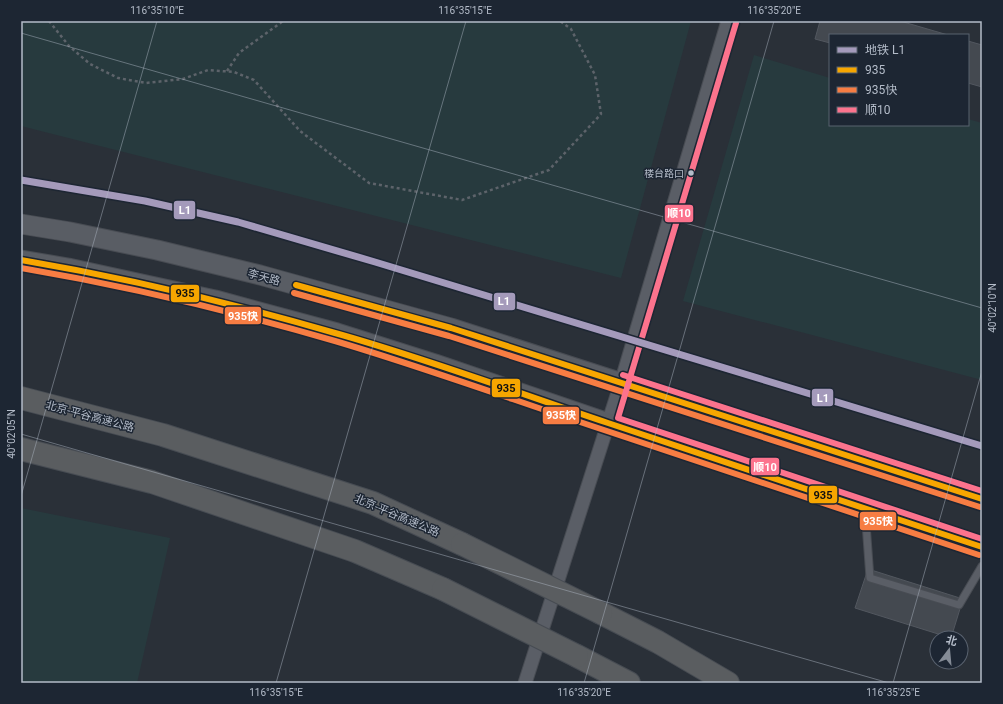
<svg xmlns="http://www.w3.org/2000/svg" width="1003" height="704" font-family="Roboto,'Noto Sans SC',sans-serif">
	<style>
		.green { fill: #273a3e }
		.building { fill: #444950; stroke: #52575f }
		.lines { fill: none; stroke-linecap: round; stroke-linejoin: round }
		.lane-casing { stroke: #484c53; stroke-width: 9 }
		.street-casing { stroke: #484c53; stroke-width: 15 }
		.secondary-casing { stroke: #484c53; stroke-width: 21 }
		.highway-casing { stroke: #474c53; stroke-width: 24 }
		.path { stroke: #5d636a; stroke-width: 2.5; stroke-dasharray: 3 3; stroke-linecap: butt }
		.lane { stroke: #5a5e66; stroke-width: 7 }
		.street { stroke: #5a5e66; stroke-width: 13 }
		.secondary { stroke: #595d64; stroke-width: 19 }
		.highway { stroke: #5a5d60; stroke-width: 22 }
		.highway-bridge-casing { stroke: #474c53; stroke-width: 24; stroke-linecap: butt }
		.highway-bridge { stroke: #5a5d60; stroke-width: 22 }
		.bus-1-casing { stroke: #1d2633; stroke-width: 9 }
		.bus-2-casing { stroke: #1d2633; stroke-width: 9 }
		.bus-3-casing { stroke: #1d2633; stroke-width: 9 }
		.bus-1 { stroke: #f7a600; stroke-width: 6 }
		.bus-2 { stroke: #f77d43; stroke-width: 6 }
		.bus-3 { stroke: #fc738d; stroke-width: 6 }
		.metro-1-casing { stroke: #1d2633; stroke-width: 10 }
		.metro-1 { stroke: #a49abb; stroke-width: 7 }
		.ticks { fill: none; stroke: #b4bcc9; stroke-width: 1; stroke-opacity: 0.45 }
		.bus-dot { fill: #b4bcc9; stroke: #1d2633; stroke-width: 1.5 }
		.labels { text-anchor: middle; stroke-width: 3; stroke-linejoin: round; paint-order: stroke }
		.bus-label { font-size: 10px; fill: #b4bcc9; stroke: #1d2633; text-anchor: end }
		.street-label { font-size: 11px; fill: #b4bcc9; stroke: #1d2633 }
		.line-badge { stroke: #1d2633; stroke-width: 1.5 }
		.badge-label { font-size: 11px; text-anchor: middle; font-weight: bold; fill: #fff }
		.pale-badge-label { font-size: 11px; text-anchor: middle; font-weight: bold; fill: #111 }
		.neatline { fill: none; stroke: #b4bcc9; stroke-width: 1.5 }
		.ticks-label { font-size: 10px; text-anchor: middle; fill: #b4bcc9 }
	</style>
	<rect width="100%" height="100%" fill="#2a3038"/>
	<g class="green">
		<polygon points="21,21 691,21 621,278 21,126"/>
		<polygon points="754,55 830,78 830,125 968,125 968,119 982,123 982,380 683,301"/>
		<polygon points="21,508 170,538 137,683 21,683"/>
	</g>
	<g class="building">
		<polygon points="820,21 900,21 948,35 830,35 830,43 815,39"/>
		<polygon points="968,41 982,45 982,87 968,83"/>
		<polygon points="868,569 963,599 951,638 855,608"/>
	</g>
	<g class="lines">
		<g class="lane-casing">
			<polyline id="lane" points="865,510 870,578 959,605 982,566"/>
		</g>
		<g class="street-casing">
			<polyline id="street" points="525,683 621,383 728,21"/>
		</g>
		<g class="secondary-casing">
			<g id="secondary">
				<polyline points="21,224 70,232 157,250 260,275 451,328 982,499"/>
				<polyline points="21,260 68,268 215,300 337,333 435,364 608,423 982,547"/>
			</g>
		</g>
		<g class="highway-casing">
			<g id="highway">
				<polyline points="21,398 163,435 373,503 462,544"/>
				<polyline points="21,449 152,482 355,551 443,589"/>
				<polyline points="601,613 658,642 728,683"/>
				<polyline points="577,656 629,683"/>
			</g>
		</g>
		<g class="path">
			<polyline points="49,21 69,46 90,64 118,78 146,83 183,79 208,70 234,72 254,80 300,131 369,183 462,200 549,170 601,114 595,75 571,29 560,21"/>
			<polyline points="227,71 239,53 283,21"/>
		</g>
		<use href="#lane" class="lane"/>
		<use href="#street" class="street"/>
		<use href="#secondary" class="secondary"/>
		<use href="#highway" class="highway"/>
		<g class="highway-bridge-casing">
			<g id="highway-bridge">
				<polyline points="462,544 601,613"/>
				<polyline points="443,589 577,656"/>
			</g>
		</g>
		<use href="#highway-bridge" class="highway-bridge"/>
		<g class="bus-1-casing">
			<g id="bus-1">
				<path d="M21 260C127 278 232 303 335 333 428 359 518 393 608 423 733 465 857 506 982 547"/>
				<polyline points="296,285 451,328 982,499"/>
			</g>
		</g>
		<g class="bus-2-casing">
			<g id="bus-2">
				<path d="M21 268C127 286 232 311 335 341 426 368 516 401 607 431 731 473 855 513 979 555"/>
				<polyline points="294,293 449,336 980,507"/>
			</g>
		</g>
		<g class="bus-3-casing">
			<g id="bus-3">
				<polyline points="736,23 618,418 982,539"/>
				<polyline points="623,375 982,491"/>
			</g>
		</g>
		<use href="#bus-1" class="bus-1"/>
		<use href="#bus-2" class="bus-2"/>
		<use href="#bus-3" class="bus-3"/>
		<g class="metro-1-casing">
			<polyline id="metro-1" points="21,180 145,201 238,222 375,262 982,446"/>
		</g>
		<use href="#metro-1" class="metro-1"/>
	</g>
	<path class="ticks" d="M21 33 982 308M21 434 889 683M21 496 157 21M276 683 466 21M584 683 774 21M893 683 982 371"/>
	<circle class="bus-dot" cx="691" cy="173" r="3.5"/>
	<g class="labels">
		<g class="bus-label">
			<text x="684" y="177">楼台路口</text>
		</g>
		<g class="street-label">
			<text transform="translate(264 277) rotate(15)" y="4">李天路</text>
			<text transform="translate(90 416) rotate(15)" y="4">北京-平谷高速公路</text>
			<text transform="translate(397 515) rotate(23)" y="4">北京-平谷高速公路</text>
		</g>
	</g>
	<g class="line-badge">
		<rect x="173" y="200" width="23" height="20" rx="4" fill="#a49abb"/>
		<rect x="664" y="204" width="30" height="19" rx="4" fill="#fc738d"/>
		<rect x="170" y="284" width="30" height="19" rx="4" fill="#f7a600"/>
		<rect x="493" y="292" width="23" height="19" rx="4" fill="#a49abb"/>
		<rect x="224" y="306" width="38" height="19" rx="4" fill="#f77d43"/>
		<rect x="491" y="378" width="30" height="20" rx="4" fill="#f7a600"/>
		<rect x="811" y="388" width="23" height="19" rx="4" fill="#a49abb"/>
		<rect x="542" y="406" width="38" height="19" rx="4" fill="#f77d43"/>
		<rect x="750" y="457" width="30" height="19" rx="4" fill="#fc738d"/>
		<rect x="808" y="485" width="30" height="19" rx="4" fill="#f7a600"/>
		<rect x="859" y="511" width="38" height="20" rx="4" fill="#f77d43"/>
	</g>
	<g class="badge-label">
		<text x="185" y="214">L1</text>
		<text x="679" y="217">顺10</text>
		<text x="504" y="305">L1</text>
		<text x="243" y="320">935快</text>
		<text x="823" y="402">L1</text>
		<text x="561" y="419">935快</text>
		<text x="765" y="471">顺10</text>
		<text x="878" y="525">935快</text>
	</g>
	<g class="pale-badge-label">
		<text x="185" y="297">935</text>
		<text x="506" y="392">935</text>
		<text x="823" y="499">935</text>
	</g>
	<rect width="1003" height="704" fill="none" stroke="#1d2633" stroke-width="44"/>
	<rect x="829" y="34" width="140" height="92" fill="#1d2633" stroke="#59626f"/>
	<rect x="837" y="47" width="20" height="6" fill="#a49abb" stroke="#59626f"/>
	<text x="865" y="54" font-size="12" fill="#b4bcc9">地铁 L1</text>
	<rect x="837" y="67" width="20" height="6" fill="#f7a600" stroke="#59626f"/>
	<text x="865" y="74" font-size="12" fill="#b4bcc9">935</text>
	<rect x="837" y="87" width="20" height="6" fill="#f77d43" stroke="#59626f"/>
	<text x="865" y="94" font-size="12" fill="#b4bcc9">935快</text>
	<rect x="837" y="107" width="20" height="6" fill="#fc738d" stroke="#59626f"/>
	<text x="865" y="114" font-size="12" fill="#b4bcc9">顺10</text>
	<g transform="translate(949 650) rotate(16)"><circle r="19" fill="#1d2633" stroke="#59626f"/>
	<path d="M0-3L7 15L0 10L-7 15Z" fill="#848b96"/>
	<text y="-6" font-size="11" font-weight="bold" text-anchor="middle" fill="#b4bcc9">北</text>
	</g>
	<rect x="22" y="22" width="959" height="660" class="neatline"/>
	<g class="ticks-label">
		<text x="157" y="14">116°35'10"E</text>
		<text x="465" y="14">116°35'15"E</text>
		<text x="774" y="14">116°35'20"E</text>
		<text transform="translate(992 308) rotate(-90)" y="4">40°02'10"N</text>
		<text transform="translate(11 434) rotate(-90)" y="4">40°02'05"N</text>
		<text x="276" y="696">116°35'15"E</text>
		<text x="584" y="696">116°35'20"E</text>
		<text x="893" y="696">116°35'25"E</text>
	</g>
</svg>
